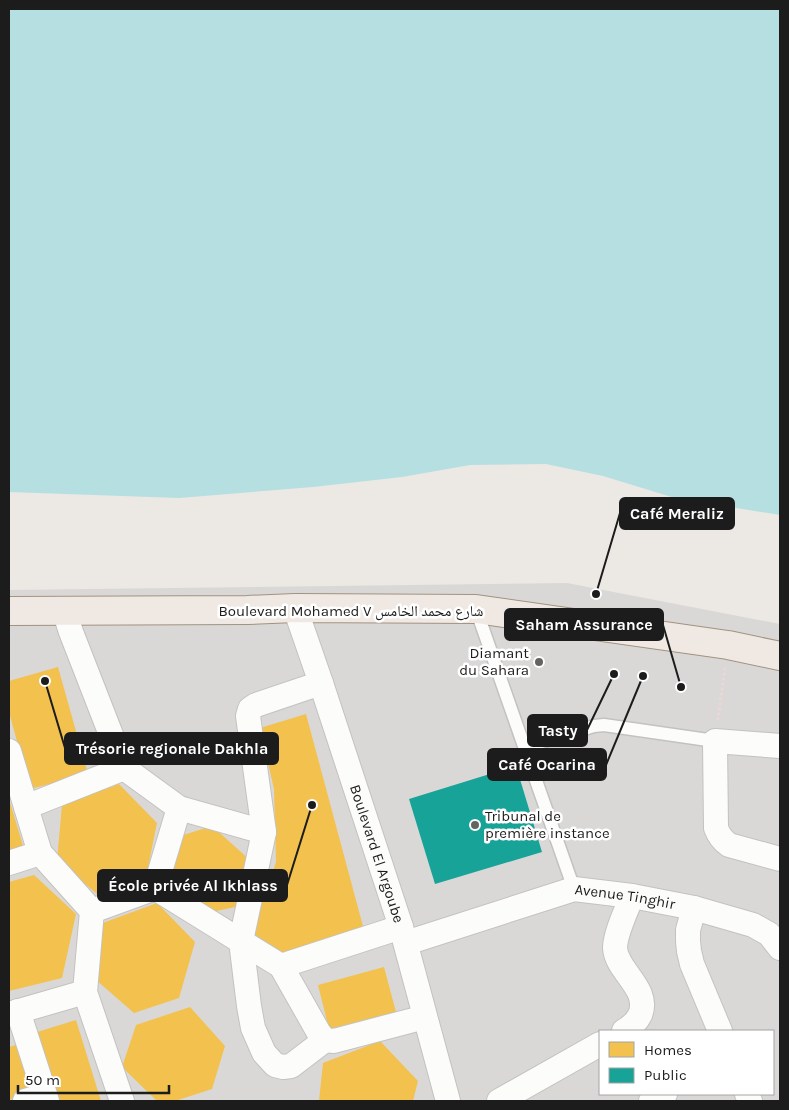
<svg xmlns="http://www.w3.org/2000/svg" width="789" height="1110" font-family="Karla,'Noto Naskh Arabic',sans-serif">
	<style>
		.residential { fill: #dad8d6; fill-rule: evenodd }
		.religious { fill: #d9d8d6 }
		.water { fill: #b5dfe1 }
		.homes { fill: #f2c14e }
		.public { fill: #17a398 }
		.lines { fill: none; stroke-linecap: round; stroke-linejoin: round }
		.service-casing { stroke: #c4c2c0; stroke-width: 15 }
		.minor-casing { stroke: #c4c2c0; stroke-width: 26 }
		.primary-casing { stroke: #a19281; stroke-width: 30 }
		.path { stroke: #ebd7d8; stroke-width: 3; stroke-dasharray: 2.5 2.5; stroke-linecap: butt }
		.service { stroke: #fcfcfb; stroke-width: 12 }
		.minor { stroke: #fcfcfb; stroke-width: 24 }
		.primary { stroke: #f0e9e3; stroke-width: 28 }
		.poi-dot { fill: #656362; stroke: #fff; stroke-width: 2 }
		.labels { text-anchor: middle; stroke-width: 5; stroke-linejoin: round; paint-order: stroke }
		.street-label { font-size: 15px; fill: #1c1c1c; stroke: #fff }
		.poi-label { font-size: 15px; fill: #1c1c1c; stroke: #fff; text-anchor: end }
		.leader { fill: none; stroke: #1c1c1c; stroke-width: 2 }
		.callout-dot { fill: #1c1c1c; stroke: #fff; stroke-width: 2 }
		.callout { fill: #1c1c1c; stroke: #1c1c1c; stroke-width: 2 }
		.callout-label { font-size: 16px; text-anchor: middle; font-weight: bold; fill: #fff }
	</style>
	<rect width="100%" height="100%" fill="#ece8e4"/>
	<path class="residential" d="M567 583 780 624V1101H9V590ZM600 1031H773V1094H600Z"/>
	<g class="religious">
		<polygon points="231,623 232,646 106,648 105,626"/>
		<polygon points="476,624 484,649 444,662 436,636"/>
	</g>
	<polygon class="water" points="9,9 780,9 780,515 675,498 603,476 546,464 470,465 402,477 313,487 179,498 9,492"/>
	<g class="homes">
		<polygon points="58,667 88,774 30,789 9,712 9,681"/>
		<polygon points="306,714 364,930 288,956 251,936 276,862 274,789 260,728"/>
		<polygon points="119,784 157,823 145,882 97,894 57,860 62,805"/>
		<polygon points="9,799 24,849 9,854"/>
		<polygon points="212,826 251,861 240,906 202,914 166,887 177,837"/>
		<polygon points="34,875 76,914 62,978 9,991 9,882"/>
		<polygon points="157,903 195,942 179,998 134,1013 95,979 100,924"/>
		<polygon points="384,967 396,1012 329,1029 318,985"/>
		<polygon points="190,1007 225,1046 212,1089 175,1101 157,1101 122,1067 136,1025"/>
		<polygon points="76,1020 101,1101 55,1101 34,1033"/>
		<polygon points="380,1041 418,1081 413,1101 319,1101 323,1063"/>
		<polygon points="16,1045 32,1092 9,1100 9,1047"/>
	</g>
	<polygon class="public" points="516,766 542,852 435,884 409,799"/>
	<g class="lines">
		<g class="service-casing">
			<g id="service">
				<polyline points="476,609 574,889"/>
				<polyline points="525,747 594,726 604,725 715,741"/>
			</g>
		</g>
		<g class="minor-casing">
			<g id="minor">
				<path id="s1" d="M295 608 321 683 401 927 448 1101"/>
				<path d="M780 746 715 741 716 828C719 836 722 840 729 845L780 859"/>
				<polyline points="9,751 40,853 92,911 85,992 122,1101"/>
				<polyline points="124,768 179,808 264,832 248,716 250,709 256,705 321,683"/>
				<polyline points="26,807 124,768 71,632 64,610"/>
				<polyline points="264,832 241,941 249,1006 253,1028 264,1053 275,1065 283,1067 291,1066 325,1040"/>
				<polyline points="9,863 40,853"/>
				<polyline points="155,888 281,966 319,1033 325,1040 334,1041 425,1017"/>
				<polyline points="694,908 688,930 688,941 689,951 692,964 720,1031"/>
				<polyline points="92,911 155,888 179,808"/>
				<path id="s2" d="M406 943 574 889 632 896 694 908 753 925 769 934 780 948"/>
				<polyline points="281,966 401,927"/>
				<polyline points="18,1011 47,1101"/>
				<polyline points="9,1014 85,992"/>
				<path d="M624 1031C631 1027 636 1023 640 1015 651 989 616 971 615 948 615 934 627 909 632 896"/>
				<polyline points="747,1094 750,1101"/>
				<polyline points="25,1101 45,1095"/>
				<polyline points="499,1101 600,1044"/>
				<polyline points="651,1101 665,1094"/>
			</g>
		</g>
		<g class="primary-casing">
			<polyline id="primary" points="9,611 247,610 295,608 476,609 728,645 780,656"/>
		</g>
		<polyline class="path" points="718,720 725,667"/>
		<use href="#service" class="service"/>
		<use href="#minor" class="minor"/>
		<use href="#primary" class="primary"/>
	</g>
	<g class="poi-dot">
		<circle cx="539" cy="662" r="5"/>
		<circle cx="475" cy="825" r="5"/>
	</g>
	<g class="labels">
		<g class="street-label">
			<text x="351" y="616">Boulevard Mohamed V شارع محمد الخامس</text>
			<text dy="5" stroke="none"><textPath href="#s1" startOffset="259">Boulevard El Argoube</textPath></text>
			<text dy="5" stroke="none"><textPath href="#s2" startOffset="228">Avenue Tinghir</textPath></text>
		</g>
		<g class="poi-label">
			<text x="529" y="658">Diamant<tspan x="529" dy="17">du Sahara</tspan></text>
			<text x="485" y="821" text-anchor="start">Tribunal de<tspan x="485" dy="17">première instance</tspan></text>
		</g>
	</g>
	<path class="leader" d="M596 594L620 513M681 687L663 625M614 674L587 730M45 681L65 748M643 676L606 765M312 805L287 885"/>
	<g class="callout-dot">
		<circle cx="596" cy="594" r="5"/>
		<circle cx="681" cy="687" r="5"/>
		<circle cx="614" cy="674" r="5"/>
		<circle cx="45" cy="681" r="5"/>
		<circle cx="643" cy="676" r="5"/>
		<circle cx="312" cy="805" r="5"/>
	</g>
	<g class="callout">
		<rect x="620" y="498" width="114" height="31" rx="5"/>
		<rect x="505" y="609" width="158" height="31" rx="5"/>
		<rect x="528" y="715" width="59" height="31" rx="5"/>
		<rect x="65" y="733" width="213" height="31" rx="5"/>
		<rect x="488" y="749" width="118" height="31" rx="5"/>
		<rect x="98" y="870" width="189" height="31" rx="5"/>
	</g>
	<g class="callout-label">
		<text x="677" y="519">Café Meraliz</text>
		<text x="584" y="630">Saham Assurance</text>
		<text x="558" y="736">Tasty</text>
		<text x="172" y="754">Trésorie regionale Dakhla</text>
		<text x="547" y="770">Café Ocarina</text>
		<text x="193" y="891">École privée Al Ikhlass</text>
	</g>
	<rect width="789" height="1110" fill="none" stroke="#1c1c1c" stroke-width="20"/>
	<rect x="599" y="1030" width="175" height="65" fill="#ffffff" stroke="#a4a4a4"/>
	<rect x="609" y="1042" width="25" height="15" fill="#f2c14e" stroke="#a4a4a4"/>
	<text x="644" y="1055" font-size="15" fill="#1c1c1c">Homes</text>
	<rect x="609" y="1068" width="25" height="15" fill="#17a398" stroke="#a4a4a4"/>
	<text x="644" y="1080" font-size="15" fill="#1c1c1c">Public</text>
	<path d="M18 1085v8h151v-8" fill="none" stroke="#1c1c1c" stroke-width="2.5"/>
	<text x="25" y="1085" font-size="15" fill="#1c1c1c" stroke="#ffffff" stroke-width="4" paint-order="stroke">50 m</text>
</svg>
